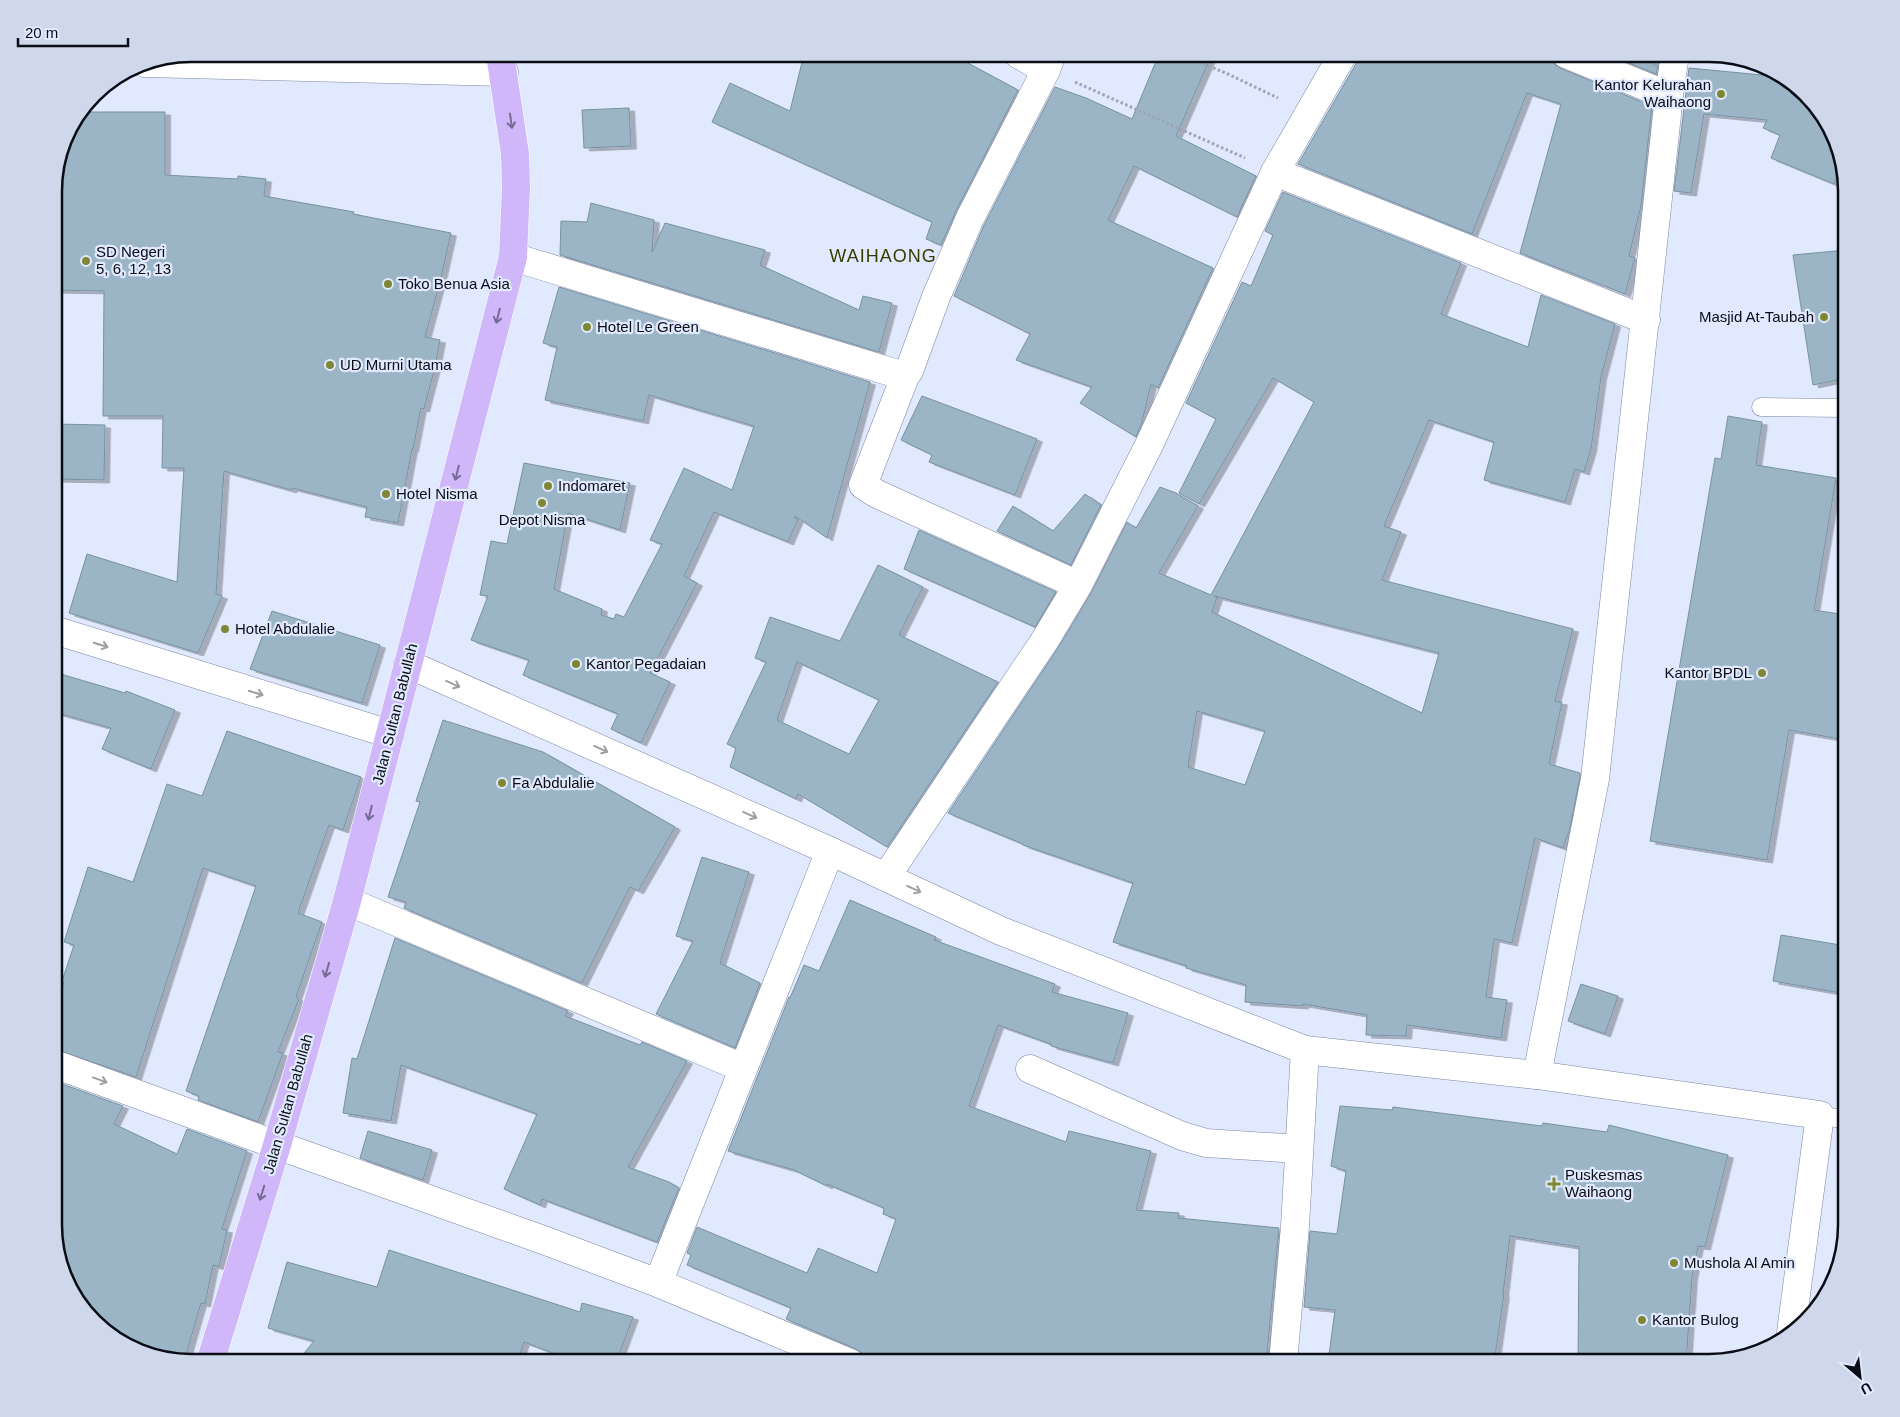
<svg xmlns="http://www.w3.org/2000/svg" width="1900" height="1417" font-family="Helvetica,sans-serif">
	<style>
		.building { fill: #9bb5c6; stroke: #7891a2; fill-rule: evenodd; filter: url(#shadow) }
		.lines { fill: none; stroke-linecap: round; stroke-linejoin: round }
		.lane-casing { stroke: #7c869e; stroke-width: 19 }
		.street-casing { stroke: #7c869e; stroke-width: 29 }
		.primary-casing { stroke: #fff; stroke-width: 29 }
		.path { stroke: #9da4b5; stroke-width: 3; stroke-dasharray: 2.5 2.5; stroke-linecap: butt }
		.lane { stroke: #fff; stroke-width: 18 }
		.street { stroke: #fff; stroke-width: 28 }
		.primary { stroke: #d0b7fa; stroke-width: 28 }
		.oneway { stroke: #776a93 }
		.oneway2 { stroke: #9d9ea1 }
		.poi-dot { fill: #7e8733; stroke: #e0e9fe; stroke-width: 2 }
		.labels { text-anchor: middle; stroke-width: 4.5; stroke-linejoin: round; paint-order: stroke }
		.poi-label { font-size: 15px; fill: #0a0d15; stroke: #e0e9fe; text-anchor: start }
		.street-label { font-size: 15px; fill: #0a0d15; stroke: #e0e9fe }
		.quarter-label { font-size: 18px; letter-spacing: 1px; fill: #383d00; stroke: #e0e9fe }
		.rim { fill: none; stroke: #0a0d15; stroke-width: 2.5 }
	</style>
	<defs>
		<filter id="shadow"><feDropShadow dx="5.5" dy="3" stdDeviation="0" flood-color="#0004"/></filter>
	</defs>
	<rect width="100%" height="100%" fill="#e0e9fe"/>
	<g class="building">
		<polygon points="804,54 951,54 1018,90 956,211 941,245 926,239 932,222 712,122 730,83 790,111"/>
		<polygon points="1159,54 1212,54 1176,136 1256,176 1237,217 1134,166 1108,220 1213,268 1158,388 1151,384 1142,422 1136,437 1080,403 1092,387 1016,360 1030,334 954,296 984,225 1055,87 1086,98 1132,119"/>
		<polygon points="1359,54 1551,54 1553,63 1560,68 1652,106 1641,206 1629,256 1635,258 1625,294 1520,253 1561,104 1527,93 1472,234 1298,164 1357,62"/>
		<polygon points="1607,54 1659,54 1654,65 1658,66 1656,74"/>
		<polygon points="1689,68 1783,77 1792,82 1832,131 1840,166 1834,184 1771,158 1780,135 1763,128 1767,120 1704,114 1691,193 1674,191"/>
		<polygon points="629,108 631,146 584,148 582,110"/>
		<polygon points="82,112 165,112 165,175 238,179 238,176 266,179 264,196 354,212 353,214 451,233 441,278 425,337 440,340 434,371 424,409 421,408 413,449 412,449 398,523 365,517 367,507 292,488 291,490 224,471 216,594 222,596 198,653 69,613 87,554 177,582 184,468 162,468 163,416 103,416 104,291 54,290 54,182 68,131"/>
		<path d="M1283 192 1461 263 1441 314 1528 347 1541 295 1615 324 1601 377 1591 449 1584 472 1575 469 1565 502 1484 480 1494 442 1429 420 1384 526 1401 532 1382 580 1573 629 1555 701 1562 702 1549 764 1580 773V777L1570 828 1563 848 1535 838 1512 943 1494 939 1486 997 1507 1000 1501 1038 1407 1025 1406 1036 1366 1035 1367 1015 1303 1004V1006L1245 1002 1246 985 1186 968 1187 966 1113 942 1133 883 1023 845V844L948 813 1058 648 1091 593 1127 522 1136 528 1160 487 1176 493 1198 506 1159 573 1211 595 1314 402 1273 378 1199 504 1179 493 1216 419 1186 403 1242 282 1251 286 1273 235 1265 231ZM1214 596 1439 653 1422 713 1212 612 1217 597ZM1197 711 1265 731 1245 785 1188 767Z"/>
		<polygon points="591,203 654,220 652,252 665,223 765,250 760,265 859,310 863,296 892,303 879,352 560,255 561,221 587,222"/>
		<polygon points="1846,250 1846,378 1813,385 1793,255"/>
		<polygon points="559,287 870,382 827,538 795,516 794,518 798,519 788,542 714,512 684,576 697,583 650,673 670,682 641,743 611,729 618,714 523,675 529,660 471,640 488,596 480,595 491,541 507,544 524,463 630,483 620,530 568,513 554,589 602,609 601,615 614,619 616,614 624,617 662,544 650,540 684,468 732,490 754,426 649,395 643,421 545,400 557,347 543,343"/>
		<polygon points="922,396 1037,439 1015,495 929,462 932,455 901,440"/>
		<polygon points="1728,416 1762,422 1756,465 1836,478 1814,610 1846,615 1846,740 1789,730 1767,860 1650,841 1715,458 1721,459"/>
		<polygon points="54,424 105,425 104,480 54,479"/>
		<polygon points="1085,494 1101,505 1071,565 997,531 1013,506 1053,531"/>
		<polygon points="919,530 1056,592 1035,627 904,569"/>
		<path d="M878 565 923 587 899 635 998 682 887 847 798 794 796 799 730 767 736 748 727 744 766 662 755 658 770 617 840 641ZM797 662 879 700 849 754 777 720Z"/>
		<polygon points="272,611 380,645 362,703 250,669"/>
		<polygon points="54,672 125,693 126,691 175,710 151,769 102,749 111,728 54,712"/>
		<polygon points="443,720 543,752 675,827 638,891 630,887 582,983 404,908 406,902 388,897 420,802 416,801"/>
		<polygon points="227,731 361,777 343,830 329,825 298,913 322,922 296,997 299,999 278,1052 283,1053 258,1122 198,1100 199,1096 186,1091 256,886 203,868 136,1077 54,1049 54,1014 64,982 62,981 74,945 64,942 88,867 133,882 167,784 202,796"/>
		<polygon points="702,857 749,872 720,963 760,983 735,1048 656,1014 693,941 676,936"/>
		<polygon points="850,900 936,937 934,940 1055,984 1052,992 1128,1013 1113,1063 1051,1046 1051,1044 998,1025 969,1106 1066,1142 1069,1131 1151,1151 1136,1210 1179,1213 1178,1218 1279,1228 1266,1363 871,1363 865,1361 863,1354 856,1349 786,1319 791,1308 687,1265 691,1255 687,1253 697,1227 807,1273 818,1248 877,1273 896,1219 883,1214 884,1208 827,1184 827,1186 794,1170 728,1151 789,997 790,998 804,965 819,971"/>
		<polygon points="1781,935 1846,946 1846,994 1773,981"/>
		<polygon points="395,938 568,1011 565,1016 640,1045 642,1042 687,1061 628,1167 669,1182 679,1188 657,1242 542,1199 540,1205 504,1189 537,1114 401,1065 391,1121 343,1113 352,1058 357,1059"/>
		<polygon points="1581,984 1618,996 1605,1034 1568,1021"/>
		<polygon points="54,1081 123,1106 114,1124 177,1154 187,1129 247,1151 222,1229 227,1230 219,1267 213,1265 205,1304 201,1303 184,1362 147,1356 108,1335 68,1287 54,1234"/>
		<polygon points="1340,1106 1392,1110 1393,1107 1542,1126 1543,1123 1607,1132 1609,1125 1728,1155 1705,1247 1698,1246 1692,1277 1686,1363 1578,1363 1579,1247 1510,1236 1503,1294 1504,1294 1494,1363 1383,1363 1329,1355 1335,1310 1304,1307 1310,1231 1337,1234 1346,1171 1331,1166"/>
		<polygon points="368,1131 432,1150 423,1180 360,1158"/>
		<polygon points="389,1250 580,1312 582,1303 633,1317 616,1363 579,1363 524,1342 517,1363 296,1363 314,1341 268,1328 287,1262 377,1287"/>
	</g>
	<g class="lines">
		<g class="lane-casing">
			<g id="lane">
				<polyline points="1761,407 1846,408"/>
				<polyline points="1820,1115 1846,1120"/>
			</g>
		</g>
		<g class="street-casing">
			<g id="street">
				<polyline points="1018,54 1046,70"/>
				<polyline points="1566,54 1669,96"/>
				<polyline points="145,63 504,72"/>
				<polyline points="1275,172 1343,54"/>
				<polyline points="513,257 901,375 906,374 909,371 936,297 970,218 1046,70 1052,54"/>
				<polyline points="906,374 863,485 877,494 1078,585"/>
				<polyline points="54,630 390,734"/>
				<polyline points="408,664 830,851 1001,931 1305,1050 1537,1075 1820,1115 1791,1332"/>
				<polyline points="886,877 1045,640 1078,585 1149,445 1275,172 1646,320"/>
				<polyline points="347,901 743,1068"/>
				<polyline points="54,1064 277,1145 546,1241 658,1283 850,1363"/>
				<polyline points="1030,1069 1182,1136 1206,1143 1299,1149"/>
				<polyline points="1537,1075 1595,779 1669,96 1675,54"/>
				<polyline points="658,1283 830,851"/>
				<polyline points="1283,1363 1295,1226 1305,1050"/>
			</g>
		</g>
		<g class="primary-casing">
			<polyline id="primary" points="210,1363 277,1145 347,901 513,257 516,187 515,154 500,54"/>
		</g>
		<g class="path">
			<polyline points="1181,54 1230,75 1278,98"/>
			<polyline points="1075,82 1245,158"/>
		</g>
		<use href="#lane" class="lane"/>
		<use href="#street" class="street"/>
		<use href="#primary" class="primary"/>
	</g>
	<defs><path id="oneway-shaft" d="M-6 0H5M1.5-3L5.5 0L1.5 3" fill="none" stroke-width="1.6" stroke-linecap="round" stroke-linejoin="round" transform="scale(1.25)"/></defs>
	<g class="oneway">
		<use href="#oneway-shaft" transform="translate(511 121) rotate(82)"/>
		<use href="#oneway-shaft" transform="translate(498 316) rotate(104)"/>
		<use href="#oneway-shaft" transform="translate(457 473) rotate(104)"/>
		<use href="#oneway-shaft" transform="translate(370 813) rotate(104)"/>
		<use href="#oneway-shaft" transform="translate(327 970) rotate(106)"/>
		<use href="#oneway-shaft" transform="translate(262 1193) rotate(107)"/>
	</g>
	<g class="oneway2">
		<use href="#oneway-shaft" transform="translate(101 645) rotate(17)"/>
		<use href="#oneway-shaft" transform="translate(453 684) rotate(24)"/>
		<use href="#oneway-shaft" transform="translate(256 693) rotate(17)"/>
		<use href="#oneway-shaft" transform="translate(601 749) rotate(24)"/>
		<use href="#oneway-shaft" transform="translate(750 815) rotate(24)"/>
		<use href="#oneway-shaft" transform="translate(914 889) rotate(25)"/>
		<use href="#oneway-shaft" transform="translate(100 1080) rotate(20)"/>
	</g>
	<g class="poi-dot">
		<circle cx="1721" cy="94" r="5"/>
		<circle cx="86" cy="261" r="5"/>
		<circle cx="388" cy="284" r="5"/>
		<circle cx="1824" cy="317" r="5"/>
		<circle cx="587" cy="327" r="5"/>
		<circle cx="330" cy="365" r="5"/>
		<circle cx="548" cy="486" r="5"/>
		<circle cx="386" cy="494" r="5"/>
		<circle cx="542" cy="503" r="5"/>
		<circle cx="225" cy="629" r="5"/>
		<circle cx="576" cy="664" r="5"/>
		<circle cx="1762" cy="673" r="5"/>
		<circle cx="502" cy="783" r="5"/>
		<path d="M1551.5 1176.5h5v5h5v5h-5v5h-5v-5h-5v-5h5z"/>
		<circle cx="1674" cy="1263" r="5"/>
		<circle cx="1642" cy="1320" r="5"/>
	</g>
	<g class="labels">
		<g class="poi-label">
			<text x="1711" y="90" text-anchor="end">Kantor Kelurahan<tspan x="1711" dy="17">Waihaong</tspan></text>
			<text x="96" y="257">SD Negeri<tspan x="96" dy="17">5, 6, 12, 13</tspan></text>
			<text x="398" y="289">Toko Benua Asia</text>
			<text x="1814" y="322" text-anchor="end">Masjid At-Taubah</text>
			<text x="597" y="332">Hotel Le Green</text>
			<text x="340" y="370">UD Murni Utama</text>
			<text x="558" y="491">Indomaret</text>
			<text x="396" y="499">Hotel Nisma</text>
			<text x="542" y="525" text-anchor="middle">Depot Nisma</text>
			<text x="235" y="634">Hotel Abdulalie</text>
			<text x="586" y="669">Kantor Pegadaian</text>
			<text x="1752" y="678" text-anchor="end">Kantor BPDL</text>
			<text x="512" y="788">Fa Abdulalie</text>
			<text x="1565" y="1180">Puskesmas<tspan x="1565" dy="17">Waihaong</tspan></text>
			<text x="1684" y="1268">Mushola Al Amin</text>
			<text x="1652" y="1325">Kantor Bulog</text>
		</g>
		<g class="street-label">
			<text transform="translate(395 714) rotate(-76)" y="5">Jalan Sultan Babullah</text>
			<text transform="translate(288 1104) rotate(-74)" y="5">Jalan Sultan Babullah</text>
		</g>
		<g class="quarter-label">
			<text x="883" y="262">WAIHAONG</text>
		</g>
	</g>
	<path d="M0 0H1900V1417H0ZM191 62H1709A129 129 0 0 1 1838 191V1225A129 129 0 0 1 1709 1354H191A129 129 0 0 1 62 1225V191A129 129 0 0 1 191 62Z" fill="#cfd7eb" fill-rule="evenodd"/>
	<path class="rim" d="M191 62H1709A129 129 0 0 1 1838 191V1225A129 129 0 0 1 1709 1354H191A129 129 0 0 1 62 1225V191A129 129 0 0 1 191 62Z"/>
	<g transform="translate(1860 1377) rotate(152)" stroke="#e0e9fe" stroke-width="4" paint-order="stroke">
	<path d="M0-4L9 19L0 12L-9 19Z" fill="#0a0d15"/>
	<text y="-8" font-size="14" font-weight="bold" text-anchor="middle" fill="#0a0d15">U</text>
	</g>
	<path d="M18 38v8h110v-8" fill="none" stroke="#0a0d15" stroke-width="2.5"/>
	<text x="25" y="38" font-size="15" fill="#0a0d15" stroke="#e0e9fe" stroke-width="4" paint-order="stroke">20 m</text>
</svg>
